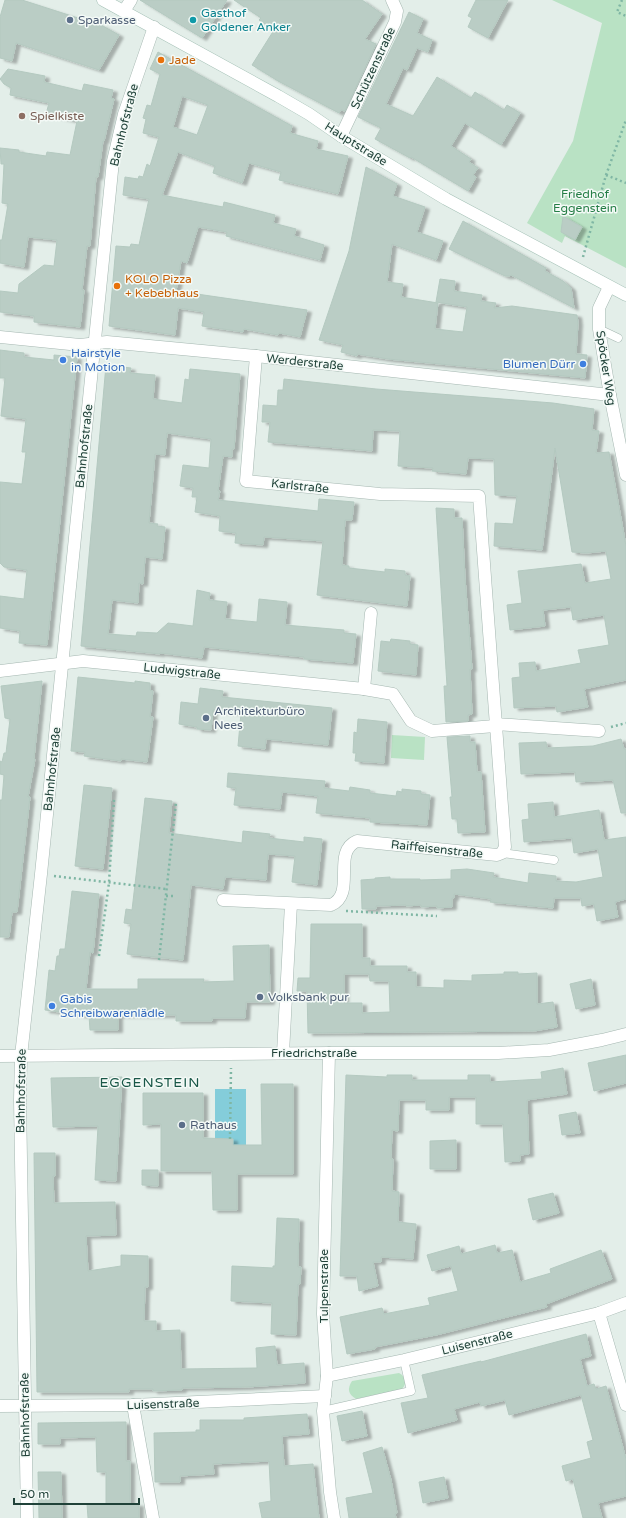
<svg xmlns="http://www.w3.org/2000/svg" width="626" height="1518" viewBox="0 0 626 1518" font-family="'Varela Round',sans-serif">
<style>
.green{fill:#b9e2c4}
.water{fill:#84cdda}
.building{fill:#bacdc5;stroke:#b4c9c0;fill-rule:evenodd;filter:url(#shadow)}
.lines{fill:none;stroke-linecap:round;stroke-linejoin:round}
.lane-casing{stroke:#a5b7b1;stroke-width:9}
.street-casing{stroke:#a5b7b1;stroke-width:13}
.secondary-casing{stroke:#a2bfb4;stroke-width:13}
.path{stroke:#7fb6a4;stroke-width:2.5;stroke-dasharray:2 3;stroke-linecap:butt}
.lane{stroke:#fff;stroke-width:8}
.street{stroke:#fff;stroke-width:12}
.secondary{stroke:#fff;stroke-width:12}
.service-dot{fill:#5c6f8a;stroke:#f4faf7;stroke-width:1.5}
.culture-dot{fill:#0f9aa8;stroke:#f4faf7;stroke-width:1.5}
.food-dot{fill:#e8710a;stroke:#f4faf7;stroke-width:1.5}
.education-dot{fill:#8d6e63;stroke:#f4faf7;stroke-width:1.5}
.shop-dot{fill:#3f7fe0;stroke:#f4faf7;stroke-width:1.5}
.labels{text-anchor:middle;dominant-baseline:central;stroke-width:3;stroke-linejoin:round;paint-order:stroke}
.culture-label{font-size:12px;fill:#0d838f;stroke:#f4faf7;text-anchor:start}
.service-label{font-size:12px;fill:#4e5e75;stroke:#f4faf7;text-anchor:start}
.food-label{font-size:12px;fill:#c56008;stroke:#f4faf7;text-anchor:start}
.street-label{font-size:12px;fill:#204239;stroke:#f4faf7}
.education-label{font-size:12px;fill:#785e54;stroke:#f4faf7;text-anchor:start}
.park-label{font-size:12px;fill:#257e46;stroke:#f4faf7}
.shop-label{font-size:12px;fill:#366cbe;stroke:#f4faf7;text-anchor:start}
.quarter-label{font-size:14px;letter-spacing:1px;fill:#195747;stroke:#f4faf7}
</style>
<defs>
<filter id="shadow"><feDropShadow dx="4.5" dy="2.5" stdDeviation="1" flood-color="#0004"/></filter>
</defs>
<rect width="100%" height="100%" fill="#e3eee9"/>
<!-- green -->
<g class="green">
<polygon points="552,0 626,0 626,268 565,236 562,243 527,223 573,141 602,23"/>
<polygon points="392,735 425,737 424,760 391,758"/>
<path d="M399,1373C406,1377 408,1382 402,1389L356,1399C348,1394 347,1389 352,1381Z"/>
</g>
<!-- water -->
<polygon class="water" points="215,1089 246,1089 246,1145 233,1145 233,1139 227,1139 227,1144 215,1144"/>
<!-- building -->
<g class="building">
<polygon points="5,0 22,0 103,26 119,35 99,70 16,43 12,61 0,58 0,17"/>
<polygon points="140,0 227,0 202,38"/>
<polygon points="234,0 362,0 382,14 365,39 376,44 345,111 341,110 339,113 278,81 252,65 274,30 259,20 261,18"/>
<polygon points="476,0 508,0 488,38 468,27 472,18 468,16"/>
<polygon points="409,12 423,19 417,33 432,40 428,52 417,48 407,70 403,68 386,104 413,116 437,77 471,98 475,92 504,110 507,105 520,113 501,145 465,123 451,146 471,159 469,162 478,168 473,175 476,177 468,191 411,157 410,158 375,139 381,128 358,117"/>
<path d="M158,52L292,126L290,133L318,141L316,149L348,156L338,194L279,180L281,172L249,163L242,183L213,173L215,166L178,152L162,195L223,207L224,202L275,215L273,223L296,229L294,236L324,245L320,260L226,236L227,232L198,227L187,263L181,261L176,291L307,310L300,337L279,333L278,335L244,329L243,332L202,326L204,312L178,308L175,335L109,326L116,246L130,247L131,244L139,245L149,199L123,195L125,177L138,179L139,176L143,177L147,164L150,166L159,137L143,133L146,119L143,118L147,105L151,106L160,74L150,69ZM182,96L208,105L197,135L173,127Z"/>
<polygon points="8,69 45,76 44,82 82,91 84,84 113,90 111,98 114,99 104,141 103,141 98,177 96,177 90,246 87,246 82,290 84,290 80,327 34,322 34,316 0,312 0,291 18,293 19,284 44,265 54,266 57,240 28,237 24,267 0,263 0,240 2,240 8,204 2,203 4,164 1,164 0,148 19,150 19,152 46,156 47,152 70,155 77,121 46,114 49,103 10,95 11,88 4,84 0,79"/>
<polygon points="366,167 397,184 393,196 425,207 417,232 443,241 436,260 392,244 387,282 403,284 401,297 438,303 435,329 463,332 467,307 436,302 440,279 455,281 454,291 482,295 481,301 496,303 494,308 512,306 577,315 578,323 576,354 587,355 585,378 388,359 357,354 357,356 341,352 343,345 319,340 349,251"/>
<polygon points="563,216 582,227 575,240 561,232"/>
<polygon points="463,221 546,268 545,271 563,281 571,288 574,308 511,275 510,276 505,276 449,249"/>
<polygon points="0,350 24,353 24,357 54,360 54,355 77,357 47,645 19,643 20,631 0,628 0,596 24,599 27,570 4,567 0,563 0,482 22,484 26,452 22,452 26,419 1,416 5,378 0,378"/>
<polygon points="106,365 131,368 130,373 155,375 153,399 182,403 185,379 189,380 190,369 240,374 234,449 232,449 232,457 223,456 218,491 220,491 218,500 318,511 319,499 354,502 352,520 345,520 342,565 349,566 349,568 385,572 385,569 405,571 405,575 410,576 407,606 317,595 323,541 264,537 263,545 235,543 236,533 219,531 220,516 195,512 197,497 192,497 193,488 180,486 183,465 209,468 211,439 167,433 165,455 155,454 149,523 158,524 157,526 165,527 162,559 145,557 143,584 139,583 138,603 112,600 108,634 136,636 137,632 157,633 168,623 193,626 197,590 210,593 209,600 227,602 225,619 257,622 259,599 287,602 285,625 344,630 344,633 356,634 353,663 304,659 304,657 204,647 202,658 160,653 160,654 81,646"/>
<polygon points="284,379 376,389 553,403 594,409 592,430 599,431 596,453 609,452 626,546 626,680 584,689 588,707 557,712 556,706 514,708 512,678 520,677 519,663 535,662 536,671 581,663 578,650 609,645 604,615 573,620 571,607 543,610 545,626 510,630 507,605 522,603 518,571 581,564 585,583 611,579 606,551 587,553 572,552 555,448 542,550 494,546 495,523 513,524 517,496 495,495 494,459 468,458 466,474 432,471 433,468 398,466 400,431 373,430 372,451 268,442 270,422 262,422 263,405 277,406 278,390 283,390"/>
<polygon points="436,508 454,509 454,518 462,518 465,578 472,669 470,669 472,714 468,715 468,721 446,722 444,686 447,686"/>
<polygon points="391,639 410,641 410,644 418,645 416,675 378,671 381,641 390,642"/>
<polygon points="78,677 135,683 135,681 150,683 150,690 153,691 150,717 153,717 147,762 121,759 121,761 84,756 85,752 71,751"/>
<polygon points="42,681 34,758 35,759 28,797 30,797 17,912 12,912 9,937 0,937 0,800 2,800 4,775 0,774 0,761 2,762 4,753 6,753 10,719 5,718 1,686"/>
<polygon points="200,688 223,691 222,697 332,708 328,745 266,739 265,749 238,746 241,713 213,710 211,730 197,729 197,727 179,724 181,702 198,704"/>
<polygon points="358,719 387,722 384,763 355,761 356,753 353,753 354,732 357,733"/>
<polygon points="470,736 470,742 475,742 477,772 481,772 485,832 458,833 457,819 452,819 450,797 452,797 447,737"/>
<polygon points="621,739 624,749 626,749 626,813 621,813 613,780 576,782 575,772 521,774 519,743 546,742 547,748 593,746"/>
<polygon points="228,773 325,781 324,788 349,791 350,787 370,790 370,793 396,796 397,791 402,792 402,789 421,791 421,794 430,795 427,825 370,822 370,818 316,813 318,796 282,792 280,809 234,805 236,788 227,787"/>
<polygon points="84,785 112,788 103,869 75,866"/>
<polygon points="145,798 172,801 169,833 242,843 243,831 270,834 269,838 304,842 304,837 322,839 317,885 292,882 295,856 268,854 266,880 225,877 223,889 191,885 183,960 127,954 131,924 124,923 126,909 132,910"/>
<polygon points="553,802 554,817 599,810 604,840 626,837 626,899 615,902 618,917 597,921 594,904 582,906 581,898 554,898 553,908 490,902 491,899 454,894 454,898 452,898 452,907 437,908 437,906 421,907 421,905 406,906 406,905 376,906 376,909 362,909 361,880 375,879 375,878 390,877 390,879 420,879 420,880 451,879 451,870 467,869 494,873 493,877 528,883 529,873 556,876 556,881 576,882 603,877 598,849 574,853 572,838 524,842 522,820 529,819 528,804"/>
<polygon points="72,891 99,894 93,953 90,952 86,989 138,989 138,979 204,979 203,982 234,981 233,946 269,945 270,1002 246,1002 245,1018 212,1018 212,1021 176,1021 176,1015 118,1015 118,1030 90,1030 89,1016 45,1010 49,970 55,971 57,956 59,956 60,949 65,949"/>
<path d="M311,924H362V958H370V966H407V972H416V987L444,988V980L472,981V975L504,974V972H518V974L537,973V1004L553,1002L557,1027L534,1031L308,1033L307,991H297L298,978H310ZM344,974H369L370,981H389L390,1012L362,1013V1003H344Z"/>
<polygon points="591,979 595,1005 576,1009 570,984"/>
<polygon points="626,1055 626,1083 594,1091 588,1063"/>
<polygon points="563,1068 567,1094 527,1100 529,1154 520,1155 520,1161 505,1162 503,1124 476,1124 476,1097 449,1097 449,1110 426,1110 426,1100 399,1100 398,1131 392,1130 391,1159 393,1159 392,1191 399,1192 398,1222 416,1224 413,1259 381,1257 381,1262 373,1262 378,1286 359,1291 357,1276 340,1276 346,1075 387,1077 387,1075 412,1075 412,1080 468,1080 468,1075 490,1075 490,1082 542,1079 541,1072"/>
<polygon points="122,1077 116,1181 95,1180 98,1126 53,1127 51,1078"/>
<polygon points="261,1084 293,1084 293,1174 237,1174 237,1210 213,1210 212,1171 161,1171 161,1124 143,1125 143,1093 203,1093 203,1138 233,1139 233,1145 262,1145"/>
<polygon points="576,1112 580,1133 562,1135 559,1115"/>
<polygon points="456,1140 456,1169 430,1169 430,1141"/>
<polygon points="34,1153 55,1153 55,1176 53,1176 54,1203 115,1202 116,1235 86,1236 88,1271 121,1266 121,1255 148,1256 148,1287 145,1287 144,1321 156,1321 156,1331 180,1330 181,1369 257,1368 256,1348 275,1346 277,1365 304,1363 305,1383 247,1387 182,1388 182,1390 153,1391 153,1389 129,1389 129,1392 37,1392"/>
<polygon points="142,1170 158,1170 158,1186 142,1185"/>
<polygon points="553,1193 559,1213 533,1220 528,1199"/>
<polygon points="277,1218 299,1219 298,1267 301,1267 300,1284 298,1284 296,1335 271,1334 272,1303 231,1301 232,1266 273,1268 273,1266 275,1266"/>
<polygon points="495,1245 497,1253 512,1250 520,1282 551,1273 550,1269 601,1250 612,1279 546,1304 547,1307 436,1335 375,1347 375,1349 347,1354 340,1317 382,1308 384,1314 430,1305 428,1298 458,1291 451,1266 432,1271 427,1255 459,1246 461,1254"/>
<polygon points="586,1334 591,1356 580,1359 587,1386 594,1384 596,1389 606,1386 626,1459 626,1496 598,1503 602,1518 583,1518 573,1479 566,1481 562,1466 591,1458 587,1442 593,1440 581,1395 509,1415 505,1400 481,1406 480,1402 454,1409 457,1420 408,1433 401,1403 428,1398 422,1375 481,1361 481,1362"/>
<polygon points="362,1411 367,1436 342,1441 337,1416"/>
<polygon points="307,1414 309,1434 282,1436 284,1466 313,1464 319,1518 262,1518 259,1503 271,1501 269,1461 213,1464 214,1474 180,1476 180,1482 155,1482 154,1433 196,1432 196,1430 200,1430 200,1420 244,1420 244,1418"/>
<polygon points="126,1422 126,1461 130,1461 130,1504 139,1504 139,1518 88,1518 87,1504 106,1504 106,1472 97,1472 96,1437 60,1438 60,1444 38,1444 38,1423"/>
<polygon points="382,1447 391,1480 397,1513 395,1514 396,1518 349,1518 346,1498 373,1493 363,1453"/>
<polygon points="38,1472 61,1472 62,1518 39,1518"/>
<polygon points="444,1477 448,1498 423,1503 419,1482"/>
</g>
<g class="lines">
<defs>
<g id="lane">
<polyline points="599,329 618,338"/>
<polyline points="502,853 554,860"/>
<polyline points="323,1411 411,1391 404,1360"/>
</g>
<g id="street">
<polyline points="124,11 131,0"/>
<polyline points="341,136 395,22 397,11 392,0"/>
<polyline points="609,287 599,308 599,329 610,395 626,475"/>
<polyline points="0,337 80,345 107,342 256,356 610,395"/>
<polyline points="0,671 83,661 364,689 393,694 411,721 432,731 495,726"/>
<polyline points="364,689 371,613"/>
<polyline points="495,724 599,731"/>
<path d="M223,900L331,905C357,894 331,852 357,841L497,855L502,853L505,847L479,496L380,494L246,481L256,356"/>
<polyline points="283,1053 291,904"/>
<polyline points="329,1053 323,1314 327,1376 323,1411 330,1492 334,1518"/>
<polyline points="0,1056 329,1053 498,1053 549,1050 602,1040 626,1034"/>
<polyline points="599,1313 626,1405"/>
<polyline points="327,1376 404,1360 599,1313 626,1303"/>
<polyline points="133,1405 153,1518"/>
<polyline points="0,1406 133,1405 325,1396"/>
<polyline points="27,1518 20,1100 21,1056 41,874 113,161 124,114 154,27"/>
</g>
<polyline id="secondary" points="103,0 278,96 309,114 341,136 446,199 626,295"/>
</defs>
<!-- lane casing -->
<use href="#lane" class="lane-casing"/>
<!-- street casing -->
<use href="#street" class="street-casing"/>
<!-- secondary casing -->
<use href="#secondary" class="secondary-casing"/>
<!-- path -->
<g class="path">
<polyline points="622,0 617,12 626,16"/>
<polyline points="606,175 626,183"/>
<polyline points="583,257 606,175 626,120"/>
<polyline points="611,727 626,723"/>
<polyline points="54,876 166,889"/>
<polyline points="166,896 173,896"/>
<polyline points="346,911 437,916"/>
<polyline points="99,956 109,883 114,799"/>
<polyline points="159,960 176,802"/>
<polyline points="230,1139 231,1068"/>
</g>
<!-- lane -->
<use href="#lane" class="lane"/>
<!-- street -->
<use href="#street" class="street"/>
<!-- secondary -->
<use href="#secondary" class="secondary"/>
</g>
<!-- markers -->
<g class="service-dot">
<circle cx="70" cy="20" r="4"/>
<circle cx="206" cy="718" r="4"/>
<circle cx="260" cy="997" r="4"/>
<circle cx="182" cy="1125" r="4"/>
</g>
<circle class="culture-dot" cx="193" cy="20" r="4"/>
<g class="food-dot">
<circle cx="161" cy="60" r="4"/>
<circle cx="117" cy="286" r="4"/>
</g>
<circle class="education-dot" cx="22" cy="116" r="4"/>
<g class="shop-dot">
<circle cx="63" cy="360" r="4"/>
<circle cx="583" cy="364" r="4"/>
<circle cx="52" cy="1006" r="4"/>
</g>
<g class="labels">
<!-- culture labels -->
<g class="culture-label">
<text x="201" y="13">Gasthof<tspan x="201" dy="14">Goldener Anker</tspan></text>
</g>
<!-- service labels -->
<g class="service-label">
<text x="78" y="20">Sparkasse</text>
<text x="214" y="711">Architekturbüro<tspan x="214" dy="14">Nees</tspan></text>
<text x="268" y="997">Volksbank pur</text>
<text x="190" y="1125">Rathaus</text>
</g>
<!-- food labels -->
<g class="food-label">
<text x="169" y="60">Jade</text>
<text x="125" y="279">KOLO Pizza<tspan x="125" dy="14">+ Kebebhaus</tspan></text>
</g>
<!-- street labels -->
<g class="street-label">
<text transform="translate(373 68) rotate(-65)">Schützenstraße</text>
<text transform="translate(124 125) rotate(-76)">Bahnhofstraße</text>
<text transform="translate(356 144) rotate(32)">Hauptstraße</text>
<text transform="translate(305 362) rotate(6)">Werderstraße</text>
<text transform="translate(606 368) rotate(81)">Spöcker Weg</text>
<text transform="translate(84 446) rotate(-84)">Bahnhofstraße</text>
<text transform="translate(300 486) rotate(6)">Karlstraße</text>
<text transform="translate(182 671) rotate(6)">Ludwigstraße</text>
<text transform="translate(52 769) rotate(-84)">Bahnhofstraße</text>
<text transform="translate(437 849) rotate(6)">Raiffeisenstraße</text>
<text x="314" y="1053">Friedrichstraße</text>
<text transform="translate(21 1091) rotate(-89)">Bahnhofstraße</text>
<text transform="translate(324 1286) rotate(-90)">Tulpenstraße</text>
<text transform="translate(477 1342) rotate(-14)">Luisenstraße</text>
<text transform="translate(163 1404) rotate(-2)">Luisenstraße</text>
<text transform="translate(25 1415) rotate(-91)">Bahnhofstraße</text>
</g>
<!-- education labels -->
<g class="education-label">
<text x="30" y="116">Spielkiste</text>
</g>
<!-- park labels -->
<g class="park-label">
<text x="585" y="194">Friedhof<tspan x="585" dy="14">Eggenstein</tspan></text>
</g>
<!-- shop labels -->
<g class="shop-label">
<text x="71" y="353">Hairstyle<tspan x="71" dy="14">in Motion</tspan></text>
<text x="575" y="364" text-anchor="end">Blumen Dürr</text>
<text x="60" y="999">Gabis<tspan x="60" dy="14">Schreibwarenlädle</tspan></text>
</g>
<!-- quarter labels -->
<g class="quarter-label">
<text x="150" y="1082">EGGENSTEIN</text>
</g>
</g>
<!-- scale -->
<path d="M14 1498v6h125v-6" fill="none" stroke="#204239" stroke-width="2"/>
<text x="20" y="1498" font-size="12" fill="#204239" stroke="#f4faf7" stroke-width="3" paint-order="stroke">50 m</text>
</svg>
